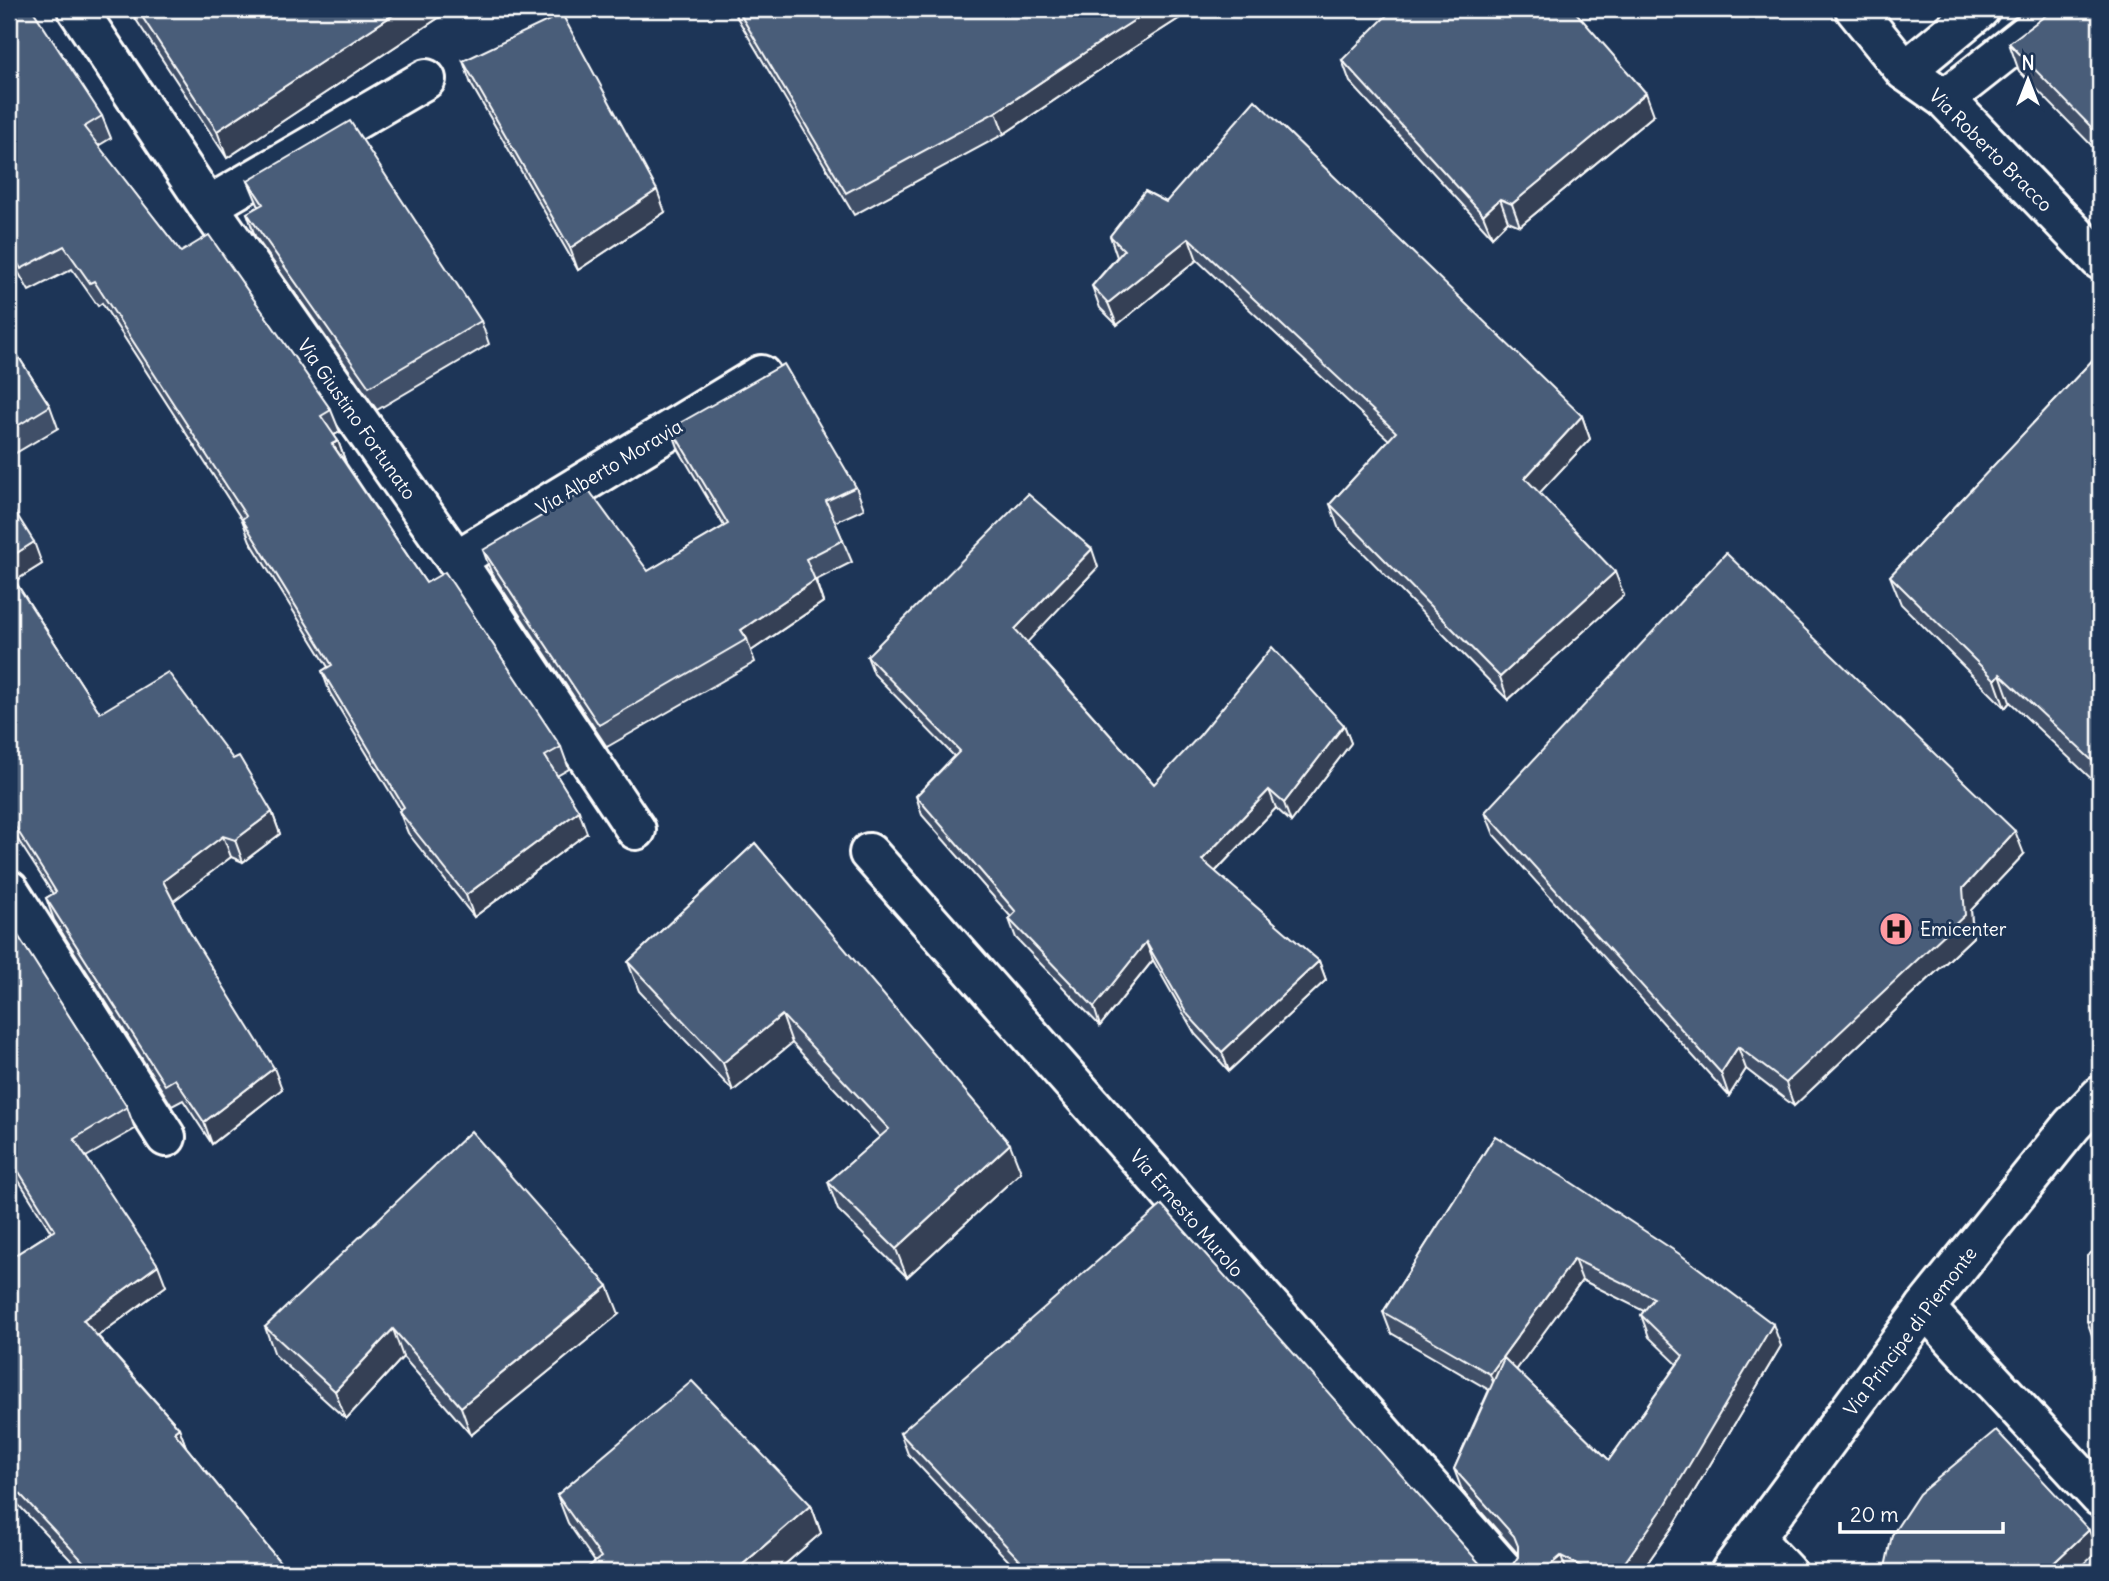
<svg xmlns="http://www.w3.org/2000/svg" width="2109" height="1581" viewBox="0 0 2109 1581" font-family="Delius,sans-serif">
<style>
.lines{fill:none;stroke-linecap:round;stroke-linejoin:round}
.minor-casing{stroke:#fff;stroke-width:44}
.major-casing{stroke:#fff;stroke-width:44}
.minor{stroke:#1d3557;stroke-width:38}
.major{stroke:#1d3557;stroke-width:38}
.wall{fill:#405068;stroke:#fff;stroke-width:2;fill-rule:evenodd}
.shaded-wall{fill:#344155;stroke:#fff;stroke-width:2}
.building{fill:#4a5d79;stroke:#fff;stroke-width:2}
.labels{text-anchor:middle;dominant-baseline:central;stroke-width:6;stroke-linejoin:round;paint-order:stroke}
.street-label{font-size:19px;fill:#fff;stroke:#1d3557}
.poi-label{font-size:19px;fill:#fff;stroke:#1d3557;text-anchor:start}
</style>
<rect width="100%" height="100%" fill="#1d3557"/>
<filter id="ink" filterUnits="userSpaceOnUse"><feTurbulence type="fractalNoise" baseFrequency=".0143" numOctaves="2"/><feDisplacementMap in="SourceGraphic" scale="14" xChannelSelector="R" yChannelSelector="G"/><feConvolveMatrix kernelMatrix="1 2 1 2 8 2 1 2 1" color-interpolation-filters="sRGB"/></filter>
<g filter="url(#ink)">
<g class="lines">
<defs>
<g id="minor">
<polyline points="77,9 208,206 456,560 636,830"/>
<polyline points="1855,9 1905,71 1945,99 2100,260"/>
<polyline points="1905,71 1980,9"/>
<polyline points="1945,99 2059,9"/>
<polyline points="208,206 426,79"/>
<polyline points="456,560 761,375"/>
<polyline points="869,853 1505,1572"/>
<polyline points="9,890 166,1137"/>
<polyline points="1925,1308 2100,1497"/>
<polyline points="1755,1539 1786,1572"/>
</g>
<polyline id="major" points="1730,1572 1925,1308 2072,1125 2100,1096"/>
</defs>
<!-- minor casing -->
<use href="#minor" class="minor-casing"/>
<!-- major casing -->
<use href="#major" class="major-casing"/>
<!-- minor -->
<use href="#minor" class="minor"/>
<!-- major -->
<use href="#major" class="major"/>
</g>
<!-- wall -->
<g class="wall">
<polygon points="9,9 102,116 111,138 98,146 181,252 331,410 340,432 334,435 338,441 346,463 426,583 561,747 569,769 557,776 587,833 474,917 408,833 399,811 401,810 330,693 322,671 328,667 250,541 242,520 102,303 98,306 72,269 29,291 9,256"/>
<polygon points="129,9 452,9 227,158"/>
<polygon points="732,9 1194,9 1113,61 1004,134 854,215"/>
<polygon points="2100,9 2100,154 2019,71 2009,43"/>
<polygon points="1342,60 1654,115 1520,226 1508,221 1492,237 1350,82"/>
<polygon points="463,61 665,212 578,270 471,84"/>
<polygon points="248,181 481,321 489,344 377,410 255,236 247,213 259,207"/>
<polygon points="1145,191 1582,416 1590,439 1539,493 1624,595 1508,700 1338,527 1330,504 1389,440 1197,260 1117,325 1100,308 1092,286 1117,257 1110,236"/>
<polygon points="9,342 50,406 58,428 9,457"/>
<polygon points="2100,352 2100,787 2010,702 2005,708 1901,604 1890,576"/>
<polygon points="671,428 856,487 864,509 835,522 852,562 816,580 823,602 751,651 755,662 607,747 491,572 483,550 648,571 724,526 679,450"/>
<polygon points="9,502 42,564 15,581 100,713 272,812 280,834 243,862 231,857 173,901 189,931 282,1089 212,1144 183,1100 172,1106 54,920 46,898 53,894 9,826"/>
<polygon points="1098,567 1027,642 1154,784 1344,725 1351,743 1291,822 1276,808 1215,872 1319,961 1326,980 1229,1071 1195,1034 1153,960 1100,1026 1016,938 1009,919 1011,917 922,815 916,796 954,756 874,674 867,656"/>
<polygon points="1485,812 2024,854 1971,910 1973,937 1794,1106 1746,1069 1729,1096 1494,835"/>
<polygon points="755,843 1021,1172 907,1277 838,1210 828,1182 880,1137 792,1043 733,1091 639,991 628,962"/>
<polygon points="9,923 127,1107 135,1129 86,1157 166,1286 98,1336 179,1428 186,1447 288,1572 292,1572 82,1572 9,1495 9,1259 51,1232 9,1165"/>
<path d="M1495,1136L1781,1346L1674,1525L1641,1572H1019L908,1454L900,1433L1481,1565L1490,1571L1501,1572L1511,1567L1518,1557V1554L1462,1490L1454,1469L1489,1390L1391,1333L1383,1312ZM1582,1280L1644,1311L1641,1315L1649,1337L1677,1364L1609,1460L1516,1370Z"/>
<polygon points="2100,1246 2100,1346 2096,1346 2087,1321"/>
<polygon points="619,1314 471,1435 403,1357 346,1419 275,1355 265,1327"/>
<polygon points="557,1495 811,1505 821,1533 776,1572 582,1572 595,1562 568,1523"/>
</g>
<!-- shaded-wall -->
<g class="shaded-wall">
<polygon points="402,9 452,9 227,158 217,131"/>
<polygon points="1152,9 1194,9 1113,61 1004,134 996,112 1105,39"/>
<polygon points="1646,93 1654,115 1520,226 1512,204"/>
<polygon points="657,190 665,212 578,270 570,248"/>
<polygon points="1500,199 1508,221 1492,237 1483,215"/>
<polygon points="1189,238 1197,260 1117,325 1108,303"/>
<polygon points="1582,416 1590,439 1533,500 1525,478"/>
<polygon points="338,441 346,463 332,444"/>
<polygon points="34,542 42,564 10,584 9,579 9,558"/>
<polygon points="1092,549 1098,567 1022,648 1015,629"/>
<polygon points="1615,572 1624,595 1508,700 1500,677"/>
<polygon points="815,580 823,602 751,651 747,639 741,630"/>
<polygon points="2000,674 2010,702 2005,708 1995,680"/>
<polygon points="1344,725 1351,743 1291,822 1284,803"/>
<polygon points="1269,790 1276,808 1208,879 1202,860"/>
<polygon points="579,811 587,833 474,917 466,895"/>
<polygon points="272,812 280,834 243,862 235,840"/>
<polygon points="2015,831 2024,854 1971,910 1973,937 1794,1106 1786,1083"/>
<polygon points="223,836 231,857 171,903 163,881"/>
<polygon points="1146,942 1153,960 1100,1026 1094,1007"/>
<polygon points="1319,961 1326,980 1229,1071 1222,1052"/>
<polygon points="782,1015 792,1043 733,1091 723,1063"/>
<polygon points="1738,1047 1746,1069 1729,1096 1721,1073"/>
<polygon points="274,1068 282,1089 212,1144 204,1122"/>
<polygon points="1010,1144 1021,1172 907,1277 896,1249"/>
<polygon points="1574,1259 1582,1280 1498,1395 1490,1374"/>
<polygon points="158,1265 166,1286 91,1341 83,1320"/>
<polygon points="608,1286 619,1314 471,1435 461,1407"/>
<polygon points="1773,1324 1781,1346 1674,1525 1641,1572 1618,1572"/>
<polygon points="393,1329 403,1357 346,1419 335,1391"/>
<polygon points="179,1428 187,1449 174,1432"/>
<polygon points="811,1505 821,1533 776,1572 734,1572"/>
<polygon points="2089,1530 2097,1552 2076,1572 2044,1572"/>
<polygon points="1561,1556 1567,1572 1542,1572"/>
</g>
<!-- building -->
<g class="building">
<polygon points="9,9 32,9 102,116 84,127 181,252 209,235 331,410 321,416 338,441 332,444 426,583 445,572 561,747 545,756 579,811 466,895 399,811 404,807 322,671 332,665 242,519 246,516 94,281 90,283 64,246 21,269 9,248"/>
<polygon points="137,9 402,9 217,131"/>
<polygon points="737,9 1152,9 1105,39 996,112 846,193"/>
<polygon points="1393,9 1573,9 1646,93 1512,204 1500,199 1483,215 1342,60"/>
<polygon points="2054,9 2100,9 2100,136 2009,43"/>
<polygon points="562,14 657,190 570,248 463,61"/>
<polygon points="1255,100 1582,416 1525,478 1615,572 1500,677 1330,504 1396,432 1189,238 1108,303 1092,286 1124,250 1110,236 1145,191 1166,202"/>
<polygon points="350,121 481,321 369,387 247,213 263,204 248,181"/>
<polygon points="9,342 50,406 9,431"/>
<polygon points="2100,352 2100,768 2000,674 1995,680 1890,576"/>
<polygon points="784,364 856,487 826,501 843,540 806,559 815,580 741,630 747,639 599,725 483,550 588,489 648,571 728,524 671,428"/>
<polygon points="1028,494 1092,549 1015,629 1154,784 1200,735 1272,647 1344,725 1284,803 1269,790 1202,860 1319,961 1222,1052 1188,1015 1146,942 1094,1007 1009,919 1016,912 916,796 960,751 867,656"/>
<polygon points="9,502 34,542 9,558"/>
<polygon points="1726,553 2015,831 1963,888 1965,915 1786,1083 1738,1047 1721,1073 1485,812"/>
<polygon points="9,572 100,713 168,672 233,759 239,756 272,812 235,840 223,836 163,881 189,931 274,1068 204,1122 175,1079 165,1085 46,898 56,892 47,877 9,817"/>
<polygon points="755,843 1010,1144 896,1249 828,1182 889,1129 782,1015 723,1063 628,962"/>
<polygon points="9,923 10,923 127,1107 74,1139 158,1265 83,1320 179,1428 174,1432 288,1572 290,1570 292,1572 93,1572 9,1482 9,1259 55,1230 9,1156"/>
<polygon points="471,1131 608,1286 461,1407 393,1329 335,1391 265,1327"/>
<polygon points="1495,1136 1563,1177 1681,1255 1773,1324 1666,1504 1618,1572 1592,1572 1561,1556 1542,1572 1031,1572 900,1433 1162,1205 1481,1565 1490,1571 1501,1572 1511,1567 1518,1557 1518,1546 1514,1536 1454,1469 1504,1358 1609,1460 1683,1356 1641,1315 1654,1298 1574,1259 1490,1374 1383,1312"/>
<polygon points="2100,1246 2100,1322 2087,1321 2087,1256"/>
<polygon points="692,1381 811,1505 734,1572 582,1572 601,1557 557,1495"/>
<polygon points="1996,1430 2089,1530 2044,1572 1884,1572 1892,1535 1919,1494"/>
</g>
</g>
<!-- icons -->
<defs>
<symbol id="hospital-disc" viewBox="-11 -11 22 22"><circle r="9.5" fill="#ff9aa2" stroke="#1d3557"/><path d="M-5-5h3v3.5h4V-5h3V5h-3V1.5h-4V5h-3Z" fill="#111"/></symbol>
</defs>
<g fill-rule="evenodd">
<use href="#hospital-disc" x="1877" y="910" width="38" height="38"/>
</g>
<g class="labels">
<!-- street labels -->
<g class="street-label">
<text transform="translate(1991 150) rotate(45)">Via Roberto Bracco</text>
<text transform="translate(357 419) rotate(55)">Via Giustino Fortunato</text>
<text transform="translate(609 467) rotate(-31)">Via Alberto Moravia</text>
<text transform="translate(1187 1213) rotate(49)">Via Ernesto Murolo</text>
<text transform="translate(1910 1331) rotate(-53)">Via Principe di Piemonte</text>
</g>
<!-- poi labels -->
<g class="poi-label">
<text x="1920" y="929">Emicenter</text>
</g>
</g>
<!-- margin -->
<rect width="2109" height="1581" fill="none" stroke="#1d3557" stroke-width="35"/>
<rect x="18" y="18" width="2074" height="1546" fill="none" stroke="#fff" stroke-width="2.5" filter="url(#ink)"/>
<!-- north arrow -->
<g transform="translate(2028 80)" stroke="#1d3557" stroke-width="5" paint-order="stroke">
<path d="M0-5L12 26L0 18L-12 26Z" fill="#ffffff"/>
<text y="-10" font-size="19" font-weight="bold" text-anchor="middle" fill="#ffffff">N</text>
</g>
<!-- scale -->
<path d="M1840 1522v10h163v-10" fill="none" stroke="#ffffff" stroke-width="3.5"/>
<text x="1850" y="1522" font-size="21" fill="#ffffff" stroke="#1d3557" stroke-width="5" paint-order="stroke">20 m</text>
</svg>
